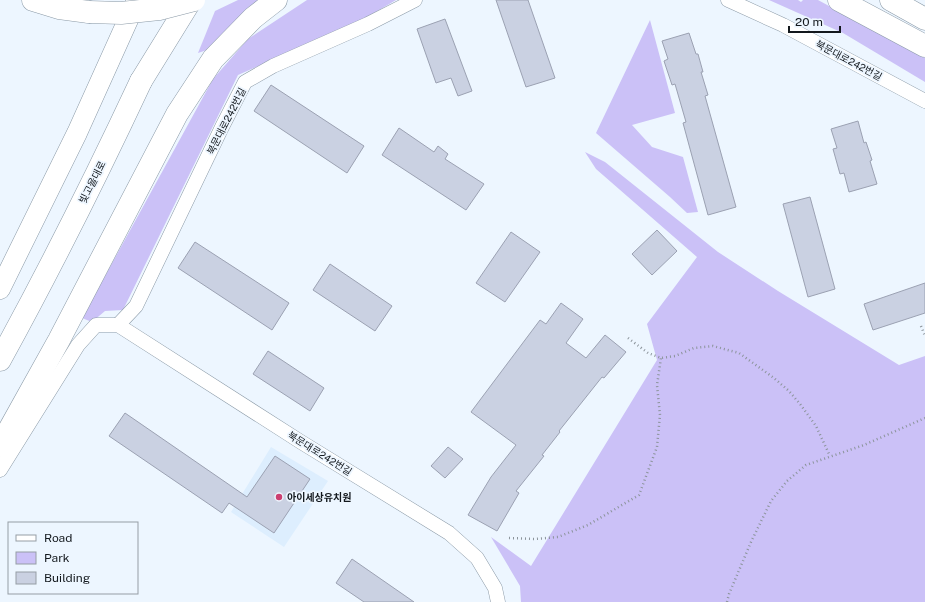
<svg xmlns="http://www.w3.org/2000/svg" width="925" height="602" viewBox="0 0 925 602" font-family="'Public Sans','Noto Sans KR',sans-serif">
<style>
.built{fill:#ddeefe}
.green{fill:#cbc1f7}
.building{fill:#cad1e2;stroke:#9ba1b2}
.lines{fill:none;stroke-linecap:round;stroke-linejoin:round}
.minor-casing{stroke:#8b9aa7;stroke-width:15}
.secondary-casing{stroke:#8b9aa7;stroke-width:21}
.trunk-casing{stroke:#8b9aa7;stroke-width:23}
.motorway-casing{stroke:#8b9aa7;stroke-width:23}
.path{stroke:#8c949b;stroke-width:2.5;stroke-dasharray:1 3;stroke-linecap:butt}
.minor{stroke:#fff;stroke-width:14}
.secondary{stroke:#fff;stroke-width:20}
.trunk{stroke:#fff;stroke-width:22}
.motorway{stroke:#fff;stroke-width:22}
.motorway-bridge-casing{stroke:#8b9aa7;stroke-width:23;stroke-linecap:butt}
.motorway-bridge{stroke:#fff;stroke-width:22}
.poi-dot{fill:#cc3f71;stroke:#edf6ff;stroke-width:1.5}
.labels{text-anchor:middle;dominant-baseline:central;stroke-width:3.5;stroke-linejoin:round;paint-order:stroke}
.street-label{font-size:10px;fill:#13181d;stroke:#edf6ff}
.poi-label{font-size:10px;font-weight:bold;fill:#13181d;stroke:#edf6ff;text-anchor:start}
</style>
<rect width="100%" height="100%" fill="#edf6ff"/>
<!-- built -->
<polygon class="built" points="271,447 328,481 284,547 231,512"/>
<!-- green -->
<g class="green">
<polygon points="238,0 258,0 213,48 198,53 215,11"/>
<polygon points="307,0 396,0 364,19 238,75 123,310 105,311 92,322 82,318 213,79 248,39"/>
<polygon points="769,0 798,0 801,2 803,0 818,0 925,58 925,82 843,33"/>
<polygon points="650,20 675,113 632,125 652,147 683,157 698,212 687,213 670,197 596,133"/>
<polygon points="585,152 605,162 718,252 778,291 899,365 925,356 925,602 521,602 520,586 491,537 531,566 657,360 647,324 697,257 596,169"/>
</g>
<!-- building -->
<g class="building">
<polygon points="496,0 528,0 555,78 526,87"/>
<polygon points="445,19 472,91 458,96 451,78 436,83 417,29"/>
<polygon points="689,33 696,54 698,54 703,72 701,72 708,95 705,96 736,207 708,215 683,123 686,122 675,84 672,85 664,61 668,59 662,41"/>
<polygon points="271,85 364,146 347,173 254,111"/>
<polygon points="858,121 864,143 866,142 872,160 870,161 877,184 849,192 844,173 840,174 833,149 837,148 831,129"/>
<polygon points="399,128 434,152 438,146 448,154 445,159 484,184 466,210 382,155"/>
<polygon points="810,197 835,289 808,297 783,204"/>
<polygon points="657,230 677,251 652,275 632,254"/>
<polygon points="511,232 540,252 505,302 476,283"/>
<polygon points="195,242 289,303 272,330 178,268"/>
<polygon points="330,264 392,306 375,331 313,290"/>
<polygon points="925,283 925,313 873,330 864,304"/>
<polygon points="561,303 583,319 566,343 586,358 605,335 626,352 604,378 602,377 559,431 560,432 542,455 544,456 516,491 519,493 497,531 468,515 491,477 516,445 471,412 540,320 546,324"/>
<polygon points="268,351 324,388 310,411 253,374"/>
<polygon points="125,413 247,497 275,456 310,479 274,533 229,503 222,513 109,436"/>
<polygon points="448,447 463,459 445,478 431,466"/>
<polygon points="352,559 414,602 364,602 336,583"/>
</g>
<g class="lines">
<defs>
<g id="minor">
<polyline points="728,0 783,25 925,101"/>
<polyline points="118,325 136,306 222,127 245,82 273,66 368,24 415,0"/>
<polyline points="0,470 78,345 96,325 118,325 301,442 449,533 477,558 495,588 498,602"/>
</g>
<polyline id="secondary" points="0,289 77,133 137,0"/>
<path id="trunk" d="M0,360C50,269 97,175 141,81"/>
<g id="motorway">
<polyline points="33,0 59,8 89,12"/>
<polyline points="839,0 925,46"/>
<polyline points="891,0 925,19"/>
<polyline points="141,81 191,0"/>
<polyline points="0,446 59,340 177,114 213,59 253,18 276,0"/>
</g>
</defs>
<!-- minor casing -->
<use href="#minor" class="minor-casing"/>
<!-- secondary casing -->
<use href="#secondary" class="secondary-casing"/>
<!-- trunk casing -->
<use href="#trunk" class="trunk-casing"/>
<!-- motorway casing -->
<use href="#motorway" class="motorway-casing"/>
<!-- path -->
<g class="path">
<polyline points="921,326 925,336"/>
<polyline points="628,338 648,353 661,358 675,356 694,348 713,346 739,353 774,378 789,391 800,404 816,426 830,456"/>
<polyline points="509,538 535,539 558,537 588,525 639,495 657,447 660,415 657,385 661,358"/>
<polyline points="727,602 729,594 751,542 771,501 787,481 806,465 864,445 925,418"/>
</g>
<!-- minor -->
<use href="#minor" class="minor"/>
<!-- secondary -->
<use href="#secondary" class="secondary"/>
<!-- trunk -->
<use href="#trunk" class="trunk"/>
<!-- motorway -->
<use href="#motorway" class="motorway"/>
<defs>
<polyline id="motorway-bridge" points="89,12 121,13 159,9 194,0"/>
</defs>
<!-- motorway-bridge casing -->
<use href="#motorway-bridge" class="motorway-bridge-casing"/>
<!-- motorway-bridge -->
<use href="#motorway-bridge" class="motorway-bridge"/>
</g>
<!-- markers -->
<circle class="poi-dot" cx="279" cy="497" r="4"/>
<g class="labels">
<!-- street labels -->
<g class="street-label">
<text transform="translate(849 60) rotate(28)">북문대로242번길</text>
<text transform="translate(226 121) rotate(-63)">북문대로242번길</text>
<text transform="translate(92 182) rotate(-63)">빛고을대로</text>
<text transform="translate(320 453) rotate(32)">북문대로242번길</text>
</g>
<!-- poi labels -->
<g class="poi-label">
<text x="287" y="497">아이세상유치원</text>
</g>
</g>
<!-- legend -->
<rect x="8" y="522" width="130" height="72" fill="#edf6ff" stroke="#969da5"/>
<rect x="16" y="535" width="20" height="6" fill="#ffffff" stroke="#969da5"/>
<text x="44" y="542" font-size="12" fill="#13181d">Road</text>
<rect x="16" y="552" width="20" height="12" fill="#cbc1f7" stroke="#969da5"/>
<text x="44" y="562" font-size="12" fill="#13181d">Park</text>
<rect x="16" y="572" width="20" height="12" fill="#cad1e2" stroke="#969da5"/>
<text x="44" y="582" font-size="12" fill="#13181d">Building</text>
<!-- scale -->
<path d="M789 26v6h51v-6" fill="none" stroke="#13181d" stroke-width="2"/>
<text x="795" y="26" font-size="12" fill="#13181d" stroke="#edf6ff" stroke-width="3" paint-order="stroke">20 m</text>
</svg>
